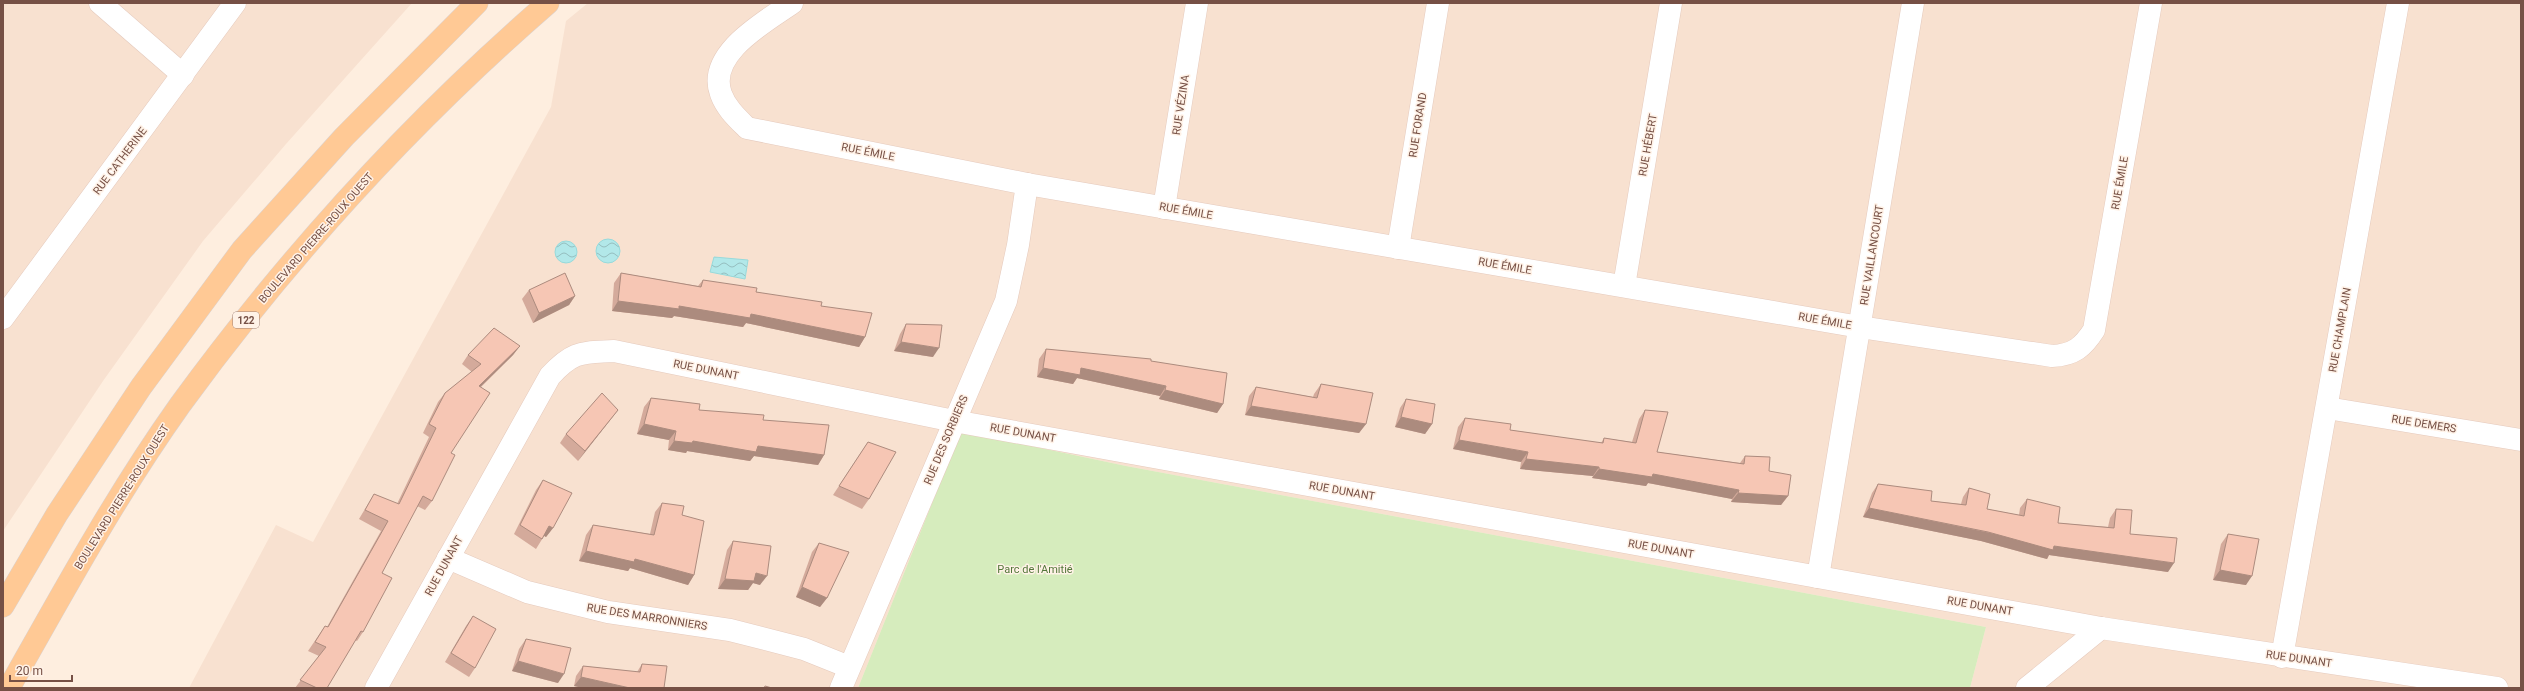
<svg xmlns="http://www.w3.org/2000/svg" width="2524" height="691" viewBox="0 0 2524 691" font-family="Roboto,sans-serif">
<style>
.residential{fill:#f8e1d0}
.park{fill:#d6ecbd}
.water{fill:url(#water-waves);stroke:#98dadb}
.lines{fill:none;stroke-linecap:round;stroke-linejoin:round}
.minor-casing{stroke:#e5cabd;stroke-width:23}
.primary-casing{stroke:#dbd2cf;stroke-width:23}
.minor{stroke:#fff;stroke-width:22}
.primary{stroke:#ffc995;stroke-width:22}
.wall{fill:#d4aa9b}
.shaded-wall{fill:#ac8b7e}
.building{fill:#f6c6b4;stroke:#ac8b7e}
.labels{text-anchor:middle;dominant-baseline:central;stroke-width:3;stroke-linejoin:round;paint-order:stroke}
.shield{fill:#fff2e7;stroke:#9f8176;stroke-width:1}
.shield-label{font-size:10px;font-weight:bold;fill:#765045}
.street-label{font-size:11px;fill:#765045;stroke:#fff2e7}
.park-label{font-size:11px;fill:#54773a;stroke:#fff2e7}
</style>
<defs>
<pattern id="water-waves" width="16" height="10" patternUnits="userSpaceOnUse"><rect width="16" height="10" fill="#b2e8e9"/><path d="M0 5q4-4 8 0t8 0" fill="none" stroke="#95bebf"/></pattern>
</defs>
<rect width="100%" height="100%" fill="#feeedf"/>
<!-- residential -->
<g class="residential">
<polygon points="3,3 412,3 286,144 203,241 103,381 3,531"/>
<polygon points="588,3 2521,3 2521,688 1970,688 1986,627 1126,466 961,431 858,688 189,688 276,525 313,542 551,107 566,21"/>
</g>
<!-- park -->
<polygon class="park" points="961,431 1126,466 1986,627 1970,688 858,688"/>
<!-- water -->
<g class="water">
<circle cx="608" cy="251" r="12"/>
<circle cx="566" cy="252" r="11"/>
<polygon points="714,257 748,260 745,279 710,272"/>
</g>
<g class="lines">
<defs>
<g id="minor">
<polyline points="100,3 183,75"/>
<path d="M792,3C765,22 706,54 721,94C726,108 737,118 747,128L1027,184L1860,327L2052,356C2074,355 2083,347 2094,330L2151,3"/>
<polyline points="1164,208 1197,3"/>
<polyline points="1398,248 1438,3"/>
<polyline points="1624,286 1671,3"/>
<polyline points="3,318 235,3"/>
<polyline points="2327,408 2521,440"/>
<polyline points="448,558 527,592 608,612 730,630 804,649 849,667"/>
<polyline points="1818,577 1913,3"/>
<polyline points="2282,657 2398,3"/>
<path d="M376,688L550,376C574,350 582,353 614,351L954,421L2101,628L2497,688"/>
<polyline points="841,688 1006,301 1018,245 1027,184"/>
<polyline points="2027,688 2101,628"/>
</g>
<g id="primary">
<polyline points="3,606 57,514 141,387 242,250 344,137 477,3"/>
<path d="M9,688C63,592 116,495 180,405C287,258 411,122 548,3"/>
</g>
</defs>
<!-- minor casing -->
<use href="#minor" class="minor-casing"/>
<!-- primary casing -->
<use href="#primary" class="primary-casing"/>
<!-- minor -->
<use href="#minor" class="minor"/>
<!-- primary -->
<use href="#primary" class="primary"/>
</g>
<!-- wall -->
<g class="wall">
<polygon points="621,273 698,286 703,280 821,306 865,337 859,347 746,323 743,327 674,316 672,318 612,311 614,283"/>
<polygon points="529,290 575,296 569,305 533,323 522,299"/>
<polygon points="906,324 933,357 894,351 900,334"/>
<polygon points="520,346 513,355 481,387 451,453 432,501 425,510 417,506 382,573 363,632 357,641 355,640 327,688 295,688 319,656 308,651 325,626 327,627 381,531 359,519 374,494 397,504 429,437 423,433 438,402 445,393 472,372 462,364 468,355"/>
<polygon points="1046,349 1151,361 1223,404 1217,413 1159,399 1160,396 1077,378 1073,384 1037,377 1039,359"/>
<polygon points="1321,384 1366,424 1359,433 1245,415 1249,396 1256,387 1313,397 1314,394"/>
<polygon points="651,398 699,410 763,420 824,455 818,465 754,456 750,461 687,451 686,453 668,450 669,440 637,434 644,407"/>
<polygon points="1406,399 1432,424 1425,434 1395,427 1400,408"/>
<polygon points="618,410 611,419 578,461 560,443 566,434"/>
<polygon points="1645,410 1657,452 1740,463 1745,456 1769,471 1788,496 1781,505 1731,502 1732,499 1648,483 1646,486 1592,478 1593,476 1520,469 1521,462 1453,449 1458,427 1465,418 1510,430 1601,443 1604,438 1632,442 1639,419"/>
<polygon points="868,442 869,499 862,509 833,495"/>
<polygon points="543,480 553,528 546,537 544,536 536,549 514,534 536,490"/>
<polygon points="1878,484 1931,501 1961,504 1963,497 1969,488 1987,509 2019,515 2020,508 2027,499 2058,523 2108,527 2110,518 2116,509 2130,534 2168,572 2049,555 2047,559 1981,541 1863,517 1872,493"/>
<polygon points="662,503 682,515 694,575 688,585 630,568 628,571 579,561 586,535 593,525 650,534 655,512"/>
<polygon points="2228,534 2246,585 2213,580 2221,544"/>
<polygon points="733,541 760,585 753,583 748,590 718,589 727,550"/>
<polygon points="819,543 827,598 820,607 796,597 812,552"/>
<polygon points="473,616 475,668 469,677 445,662 466,626"/>
<polygon points="526,639 558,683 512,671 519,649"/>
<polygon points="642,664 664,688 583,688 574,686 576,676 583,666 637,672"/>
</g>
<!-- shaded-wall -->
<g class="shaded-wall">
<polygon points="575,296 569,305 533,323 539,313"/>
<polygon points="618,301 679,306 751,314 865,337 859,347 746,323 743,327 674,316 672,318 612,311"/>
<polygon points="901,342 939,348 933,357 894,351"/>
<polygon points="520,346 513,355 472,395 479,386"/>
<polygon points="1043,368 1081,368 1166,386 1160,396 1077,378 1073,384 1037,377"/>
<polygon points="1165,390 1223,404 1217,413 1159,399"/>
<polygon points="1251,406 1366,424 1359,433 1245,415"/>
<polygon points="618,410 611,419 578,461 585,451"/>
<polygon points="1401,417 1432,424 1425,434 1395,427"/>
<polygon points="644,424 676,431 669,440 637,434"/>
<polygon points="1459,440 1528,452 1521,462 1453,449"/>
<polygon points="674,441 693,441 758,446 824,455 818,465 754,456 750,461 687,451 686,453 668,450"/>
<polygon points="1526,459 1599,467 1593,476 1520,469"/>
<polygon points="1599,469 1653,474 1739,490 1732,499 1648,483 1646,486 1592,478"/>
<polygon points="1738,493 1788,496 1781,505 1731,502"/>
<polygon points="1869,508 2054,546 2174,563 2168,572 2049,555 2047,559 1981,541 1863,517"/>
<polygon points="549,526 553,528 546,537 543,535"/>
<polygon points="586,551 635,559 694,575 688,585 630,568 628,571 579,561"/>
<polygon points="2220,570 2252,576 2246,585 2213,580"/>
<polygon points="756,573 767,576 760,585 753,583 748,590 718,589 725,579"/>
<polygon points="802,587 827,598 820,607 796,597"/>
<polygon points="518,661 564,674 558,683 512,671"/>
<polygon points="581,677 630,688 583,688 574,686"/>
</g>
<!-- building -->
<g class="building">
<polygon points="565,273 575,296 539,313 529,290"/>
<polygon points="621,273 701,287 703,280 757,288 756,292 822,302 821,306 872,313 865,337 751,314 750,318 679,306 679,309 618,301"/>
<polygon points="906,324 942,325 939,348 901,342"/>
<polygon points="494,328 520,346 479,386 490,393 451,453 455,455 432,501 423,496 382,573 392,578 363,632 361,631 327,688 317,688 300,680 326,647 315,642 325,626 328,627 388,521 365,510 374,494 399,504 436,428 429,424 445,393 481,364 468,355"/>
<polygon points="1046,349 1151,359 1151,361 1227,373 1223,404 1165,390 1166,386 1081,368 1080,375 1043,368"/>
<polygon points="1321,384 1373,393 1366,424 1251,406 1256,387 1317,398"/>
<polygon points="602,393 618,410 585,451 566,434"/>
<polygon points="651,398 700,404 699,410 764,415 763,420 829,425 824,455 758,446 756,452 693,441 692,443 674,441 676,431 644,424"/>
<polygon points="1406,399 1435,404 1432,424 1401,417"/>
<polygon points="1645,410 1668,412 1657,452 1744,464 1745,456 1770,457 1769,471 1791,475 1788,496 1738,493 1739,490 1653,474 1652,477 1599,469 1599,467 1526,459 1528,452 1459,440 1465,418 1511,424 1510,430 1603,443 1604,438 1636,443"/>
<polygon points="868,442 896,452 869,499 839,486"/>
<polygon points="543,480 572,493 553,528 549,526 542,539 520,525"/>
<polygon points="1878,484 1932,491 1931,501 1966,505 1969,488 1990,494 1987,509 2024,516 2027,499 2060,507 2058,523 2114,528 2116,509 2132,510 2130,534 2177,538 2174,563 2054,546 2053,550 1988,532 1869,508"/>
<polygon points="662,503 684,506 682,515 704,521 694,575 635,559 634,562 586,551 593,525 654,535"/>
<polygon points="2228,534 2259,539 2252,576 2220,570"/>
<polygon points="733,541 771,546 767,576 756,573 754,581 725,579"/>
<polygon points="819,543 849,552 827,598 802,587"/>
<polygon points="473,616 496,629 475,668 451,653"/>
<polygon points="526,639 571,648 564,674 518,661"/>
<polygon points="642,664 667,666 664,688 630,688 581,677 583,666 640,672"/>
<polygon points="765,686 772,688 764,688"/>
</g>
<g class="labels">
<!-- shield labels -->
<rect class="shield" x="233" y="312" width="26" height="16" rx="3"/>
<g class="shield-label">
<text x="246" y="320">122</text>
</g>
<!-- street labels -->
<g class="street-label">
<text transform="translate(1181 105) rotate(-81)">RUE VÉZINA</text>
<text transform="translate(1418 125) rotate(-81)">RUE FORAND</text>
<text transform="translate(1648 145) rotate(-80)">RUE HÉBERT</text>
<text transform="translate(868 152) rotate(11)">RUE ÉMILE</text>
<text transform="translate(120 161) rotate(-53)">RUE CATHERINE</text>
<text transform="translate(2120 183) rotate(-80)">RUE ÉMILE</text>
<text transform="translate(1186 211) rotate(10)">RUE ÉMILE</text>
<text transform="translate(316 238) rotate(-49)">BOULEVARD PIERRE-ROUX OUEST</text>
<text transform="translate(1872 255) rotate(-81)">RUE VAILLANCOURT</text>
<text transform="translate(1505 266) rotate(10)">RUE ÉMILE</text>
<text transform="translate(1825 321) rotate(10)">RUE ÉMILE</text>
<text transform="translate(2340 330) rotate(-80)">RUE CHAMPLAIN</text>
<text transform="translate(706 370) rotate(11)">RUE DUNANT</text>
<text transform="translate(2424 424) rotate(9)">RUE DEMERS</text>
<text transform="translate(1023 433) rotate(10)">RUE DUNANT</text>
<text transform="translate(946 440) rotate(-67)">RUE DES SORBIERS</text>
<text transform="translate(1342 491) rotate(10)">RUE DUNANT</text>
<text transform="translate(122 497) rotate(-58)">BOULEVARD PIERRE-ROUX OUEST</text>
<text transform="translate(1661 549) rotate(10)">RUE DUNANT</text>
<text transform="translate(444 566) rotate(-61)">RUE DUNANT</text>
<text transform="translate(1980 606) rotate(10)">RUE DUNANT</text>
<text transform="translate(647 617) rotate(9)">RUE DES MARRONNIERS</text>
<text transform="translate(2299 659) rotate(8)">RUE DUNANT</text>
</g>
<!-- park labels -->
<g class="park-label">
<text x="1035" y="569">Parc de l'Amitié</text>
</g>
</g>
<!-- border -->
<rect width="2524" height="691" fill="none" stroke="#765045" stroke-width="8"/>
<!-- scale -->
<path d="M10 675v6h62v-6" fill="none" stroke="#765045" stroke-width="2"/>
<text x="16" y="675" font-size="12" fill="#765045" stroke="#fff2e7" stroke-width="3" paint-order="stroke">20 m</text>
</svg>
